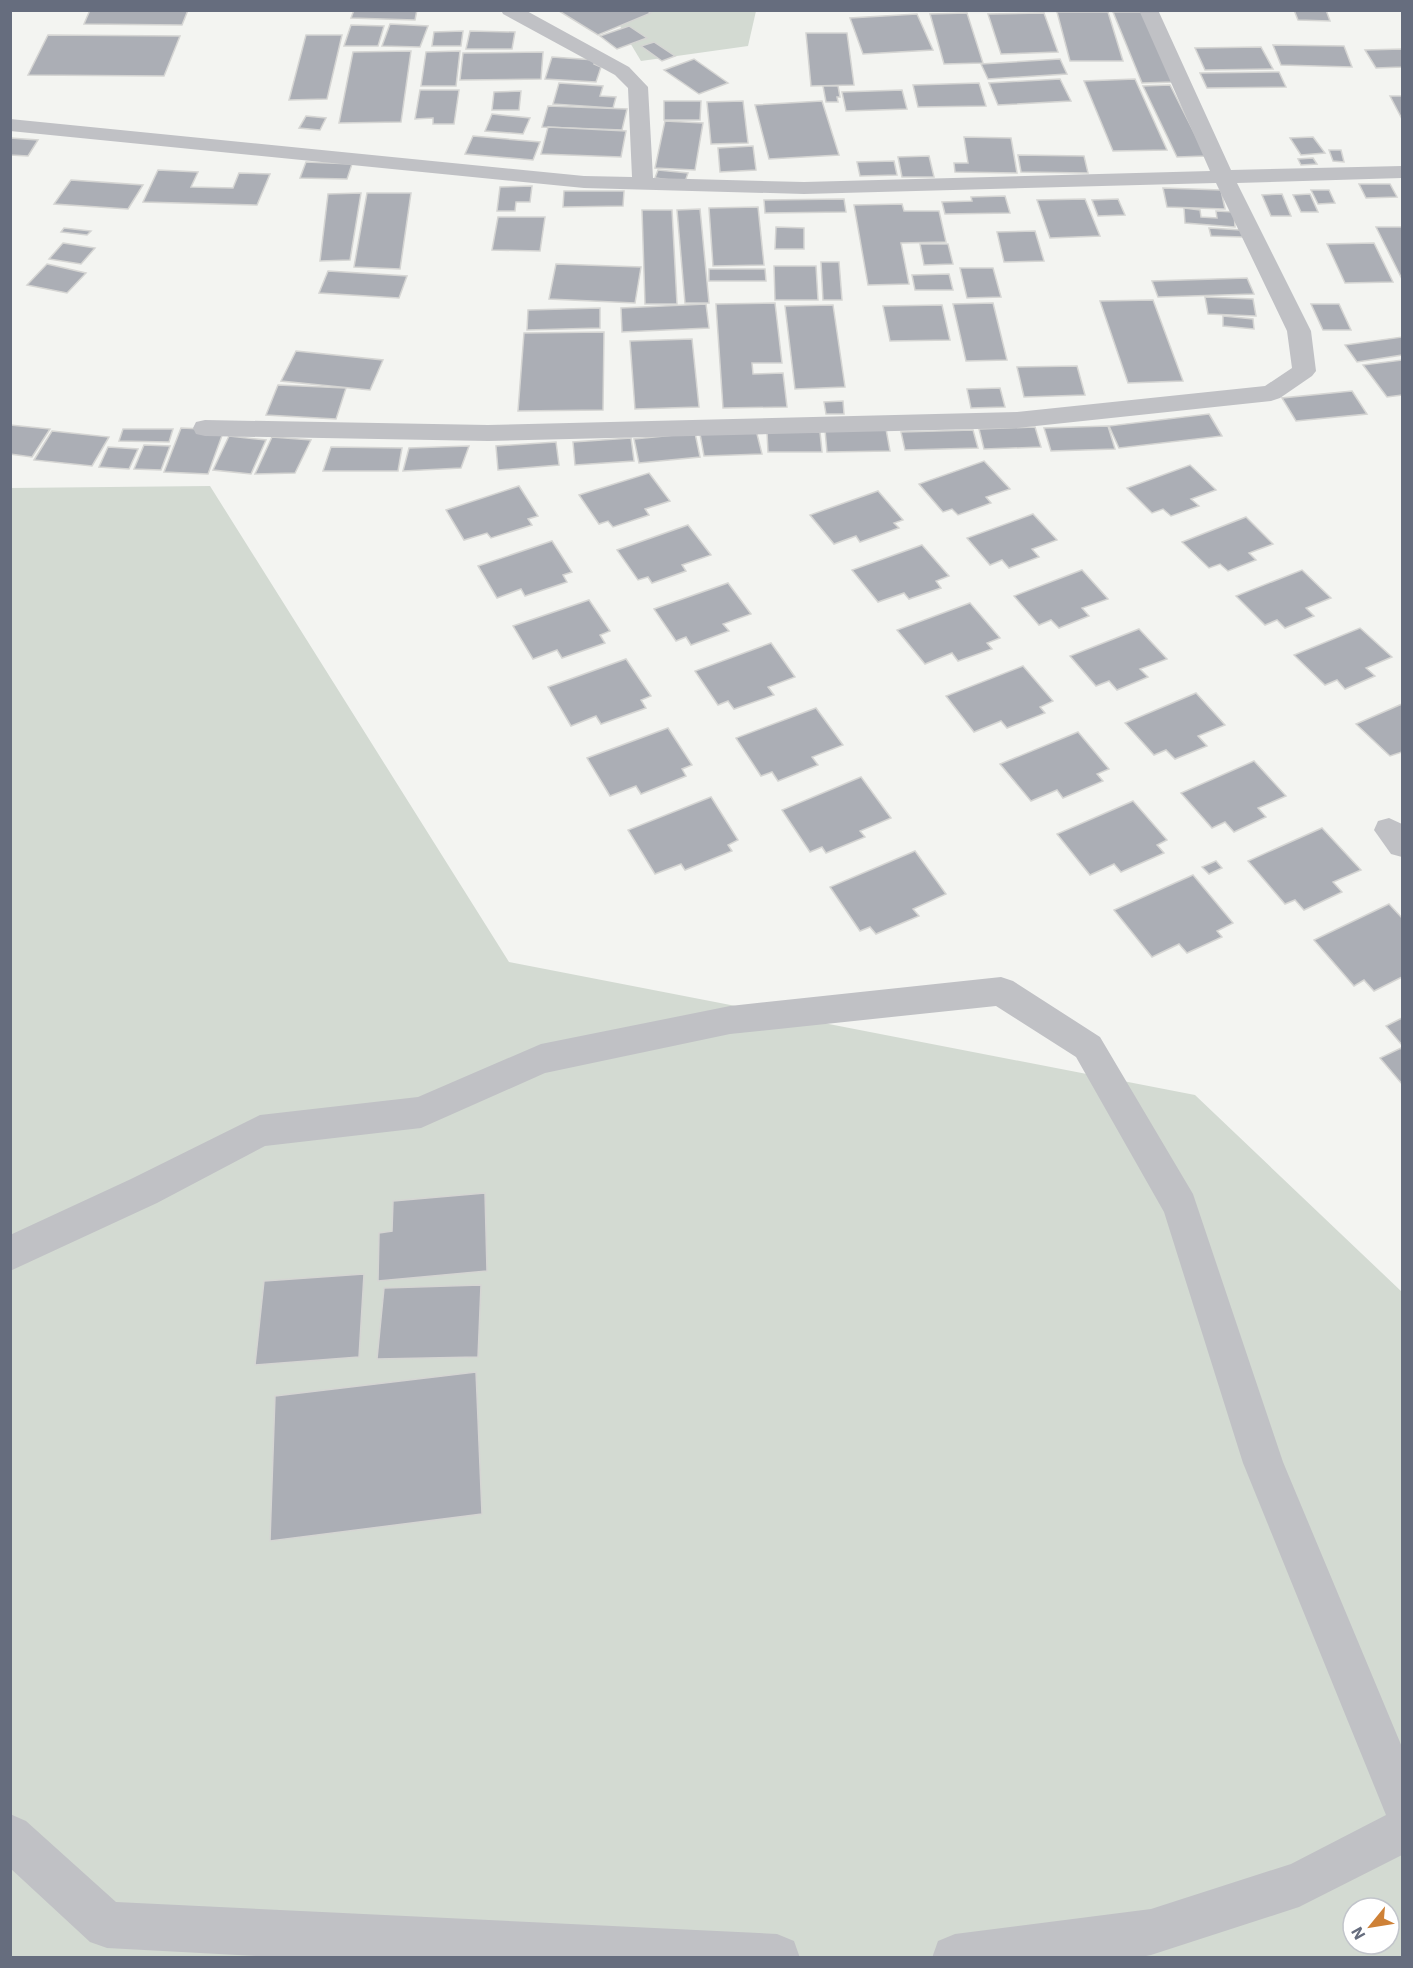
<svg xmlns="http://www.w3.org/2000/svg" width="1413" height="1968" viewBox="0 0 1413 1968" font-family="'IBM Plex Sans',sans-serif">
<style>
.green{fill:#d3dad2;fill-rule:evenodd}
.building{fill:#abaeb5;stroke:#d5d5d3;stroke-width:1.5}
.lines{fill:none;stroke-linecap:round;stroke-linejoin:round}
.street{fill:#c0c1c5;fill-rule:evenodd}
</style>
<rect width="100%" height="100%" fill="#f3f4f1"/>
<!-- green -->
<g class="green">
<polygon points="611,11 756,11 748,46 641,61"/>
<path d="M210,486L509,962L1195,1095L1402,1292V1957H11L10,488ZM1353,1908H1389V1944H1353Z"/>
</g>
<!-- building -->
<g class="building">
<polygon points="90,10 188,10 182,25 84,24"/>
<polygon points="354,10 417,10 415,20 351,18"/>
<polygon points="646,10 651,13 598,35 559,11"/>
<polygon points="1294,10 1326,10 1330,21 1298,20"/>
<polygon points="1057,12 1108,12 1123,61 1070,61"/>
<polygon points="1113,12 1142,12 1173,82 1142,83"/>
<polygon points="967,13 983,63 944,64 930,14"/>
<polygon points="1044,13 1058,52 1001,54 988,14"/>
<polygon points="917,14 933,50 863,54 850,18"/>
<polygon points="390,24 428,26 420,47 382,46"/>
<polygon points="351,25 384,26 378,46 344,46"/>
<polygon points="629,26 647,38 617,49 600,36"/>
<polygon points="463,31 461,46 432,46 434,32"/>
<polygon points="470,31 515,32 512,49 466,49"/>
<polygon points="806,33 847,33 854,85 811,86"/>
<polygon points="48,35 180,36 164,76 28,75"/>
<polygon points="306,35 342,35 327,99 289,100"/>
<polygon points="654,42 675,56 662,61 641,46"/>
<polygon points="1273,45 1344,46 1352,67 1281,65"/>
<polygon points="1261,47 1273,69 1205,70 1195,48"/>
<polygon points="1402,49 1402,67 1376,68 1365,50"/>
<polygon points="411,51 401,122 339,123 353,52"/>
<polygon points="460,51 456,86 421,86 426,52"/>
<polygon points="543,52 541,79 460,80 463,53"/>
<polygon points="552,57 595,60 594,64 601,67 596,82 545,79"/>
<polygon points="694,59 728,83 699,94 664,70"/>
<polygon points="1060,59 1067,74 988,79 981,64"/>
<polygon points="1279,72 1286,87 1207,88 1200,73"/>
<polygon points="1060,79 1071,101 998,105 989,83"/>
<polygon points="1135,79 1167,150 1113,151 1084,81"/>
<polygon points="559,83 603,86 600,96 616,97 613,108 553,104"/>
<polygon points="979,83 986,106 918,107 913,85"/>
<polygon points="1170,85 1206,156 1177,157 1143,86"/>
<polygon points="823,86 838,86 840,97 837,97 838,102 826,102"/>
<polygon points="420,90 459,90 454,124 433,124 433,118 415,119"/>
<polygon points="902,90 907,109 846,111 842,92"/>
<polygon points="521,91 519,110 492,110 494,92"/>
<polygon points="1390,96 1402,96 1402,119"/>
<polygon points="664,101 701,101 700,120 664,120"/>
<polygon points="743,101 748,143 711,144 707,102"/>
<polygon points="822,101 839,155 769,159 755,105"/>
<polygon points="548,106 627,109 622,130 542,127"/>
<polygon points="492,114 530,118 523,134 485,131"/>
<polygon points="306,116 326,118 320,130 299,128"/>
<polygon points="665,121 703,123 695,170 655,168"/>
<polygon points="548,127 626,131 621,157 541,154"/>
<polygon points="473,136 540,142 533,160 465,154"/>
<polygon points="964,137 1011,138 1017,173 955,172 954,163 968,163"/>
<polygon points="1313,137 1325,153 1301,155 1290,138"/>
<polygon points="10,138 38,140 28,156 10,155"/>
<polygon points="753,146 756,170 720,172 718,148"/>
<polygon points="1329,150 1341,150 1344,162 1333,161"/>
<polygon points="1018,155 1084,156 1088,173 1021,172"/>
<polygon points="929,156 934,177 902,177 898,157"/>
<polygon points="1313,158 1317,164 1301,165 1298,159"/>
<polygon points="894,161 897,175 860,176 857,162"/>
<polygon points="306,162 352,164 347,179 300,178"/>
<polygon points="158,170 198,172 191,187 233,188 239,173 270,174 257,205 143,202"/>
<polygon points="658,170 688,173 685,182 655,178"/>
<polygon points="71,180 143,185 128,209 54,204"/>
<polygon points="1359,184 1390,184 1397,197 1366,198"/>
<polygon points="532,186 530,202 516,202 515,211 497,211 500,187"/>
<polygon points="1163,188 1221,190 1225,209 1167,207"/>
<polygon points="1311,190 1329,190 1335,203 1318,204"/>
<polygon points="564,191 624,191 623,206 563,207"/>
<polygon points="361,193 350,260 320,261 328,194"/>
<polygon points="367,193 411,193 400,269 354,267"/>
<polygon points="1282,194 1291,216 1271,216 1262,195"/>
<polygon points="1310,194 1318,212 1301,212 1293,195"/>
<polygon points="1005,196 1010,213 945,214 942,202 972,201 971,197"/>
<polygon points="844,199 846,212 765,213 764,200"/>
<polygon points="1085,199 1100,236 1050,238 1037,200"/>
<polygon points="1118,199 1125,215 1098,216 1092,200"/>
<polygon points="902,204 904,211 939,211 946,242 901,243 909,284 868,285 854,205"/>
<polygon points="758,207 764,265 713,266 709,208"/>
<polygon points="1184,208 1200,210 1201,217 1217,218 1216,211 1234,212 1235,227 1185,223"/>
<polygon points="700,209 709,303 685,303 677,210"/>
<polygon points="642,210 672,210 677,304 645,304"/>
<polygon points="498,217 545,217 540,251 492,250"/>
<polygon points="776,227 804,228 804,249 775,249"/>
<polygon points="1376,227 1402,227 1402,279"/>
<polygon points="64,228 91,231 87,235 61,232"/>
<polygon points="1209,228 1241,230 1243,237 1211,236"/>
<polygon points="1035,231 1044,261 1004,262 997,232"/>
<polygon points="63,243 95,248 81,264 49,259"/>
<polygon points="1374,243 1393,282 1345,283 1327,244"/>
<polygon points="920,244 948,244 953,264 924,265"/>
<polygon points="821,262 839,262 842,300 823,300"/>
<polygon points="47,264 86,273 67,293 27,285"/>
<polygon points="556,264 641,267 635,303 549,299"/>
<polygon points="774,266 816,266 818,300 775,300"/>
<polygon points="960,268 993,268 1001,297 967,298"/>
<polygon points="709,269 765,269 766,281 709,281"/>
<polygon points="328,271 407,276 399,298 319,293"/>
<polygon points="949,274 953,290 915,290 912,275"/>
<polygon points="1247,278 1254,294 1158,297 1152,281"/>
<polygon points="1205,297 1253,299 1256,316 1208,314"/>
<polygon points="1153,300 1183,381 1128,383 1100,301"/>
<polygon points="775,303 782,363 752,363 753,374 783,373 787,407 723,408 716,304"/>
<polygon points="993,303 1007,360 966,361 953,304"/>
<polygon points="706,304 709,328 622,332 621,308"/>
<polygon points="1311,304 1339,304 1351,330 1323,330"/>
<polygon points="833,305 845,387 795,389 785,306"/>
<polygon points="942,305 950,340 890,341 883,306"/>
<polygon points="600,308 600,328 527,330 528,310"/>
<polygon points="1223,316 1253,319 1254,329 1223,326"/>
<polygon points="604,332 603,410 518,411 524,333"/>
<polygon points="1402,337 1402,355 1357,362 1345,345"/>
<polygon points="692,339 699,407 635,409 630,341"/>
<polygon points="296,351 383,360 370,390 281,381"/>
<polygon points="1402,360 1402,395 1387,397 1363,365"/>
<polygon points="1077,366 1085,395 1024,397 1017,367"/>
<polygon points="278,385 346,388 336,419 266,415"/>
<polygon points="1000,388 1005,407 971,408 967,389"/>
<polygon points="1352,391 1367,414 1296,421 1282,398"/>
<polygon points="843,401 844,414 826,414 824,402"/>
<polygon points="1209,414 1222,436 1119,448 1109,426"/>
<polygon points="10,425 50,429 32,457 10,454"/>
<polygon points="1108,426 1115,449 1051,451 1044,428"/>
<polygon points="1035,427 1041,447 984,449 979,429"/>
<polygon points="181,428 224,430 208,474 164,472"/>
<polygon points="123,429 173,429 169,442 119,441"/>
<polygon points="886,429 890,451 827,452 825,430"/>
<polygon points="756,430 762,454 704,456 700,434"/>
<polygon points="973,430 978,448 905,450 901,432"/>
<polygon points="52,431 109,437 92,466 34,460"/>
<polygon points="767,432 820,432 822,452 768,452"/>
<polygon points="695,433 700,457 639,463 634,439"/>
<polygon points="229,436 266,440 251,474 213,470"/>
<polygon points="272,437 311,440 295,473 255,474"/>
<polygon points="631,438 634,461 575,465 573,442"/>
<polygon points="556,442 559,465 498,470 496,446"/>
<polygon points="144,445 170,446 161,470 134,469"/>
<polygon points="469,446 461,468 403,471 409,448"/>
<polygon points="108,447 138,449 129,469 99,467"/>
<polygon points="331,447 402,448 398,471 323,471"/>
<polygon points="984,461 1010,489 986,497 991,503 958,515 952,509 943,512 919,484"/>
<polygon points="1190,465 1216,490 1191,499 1199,506 1171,516 1163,509 1152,513 1127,488"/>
<polygon points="649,473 670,501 645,509 649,515 613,527 608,521 599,524 579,495"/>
<polygon points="519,486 538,516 528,519 532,525 491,538 487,533 464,540 446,510"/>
<polygon points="878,491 903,520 894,523 899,528 860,542 856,536 834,544 810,515"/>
<polygon points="1033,514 1057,540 1032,549 1039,557 1009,568 1002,560 990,565 967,538"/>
<polygon points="1246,517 1273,544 1249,553 1256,560 1228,571 1220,564 1209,568 1182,542"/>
<polygon points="688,525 711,555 682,565 686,571 652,583 648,577 638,580 617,550"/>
<polygon points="552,541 572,572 563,575 567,582 525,596 521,589 497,598 478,566"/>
<polygon points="922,545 949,576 936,581 941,588 909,599 904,593 878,602 852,570"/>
<polygon points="1082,570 1108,599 1082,608 1089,616 1059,628 1051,620 1039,625 1014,596"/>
<polygon points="1302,570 1331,598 1306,608 1314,616 1285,628 1277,620 1265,625 1236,596"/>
<polygon points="728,583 751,614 723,624 729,631 691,645 686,637 676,641 654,609"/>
<polygon points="589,600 610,631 600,635 605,643 562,658 557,650 533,659 513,626"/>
<polygon points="970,603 1000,638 987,643 992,649 958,661 952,653 925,664 897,630"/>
<polygon points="1360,628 1392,657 1366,668 1375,676 1345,689 1337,680 1325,685 1294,655"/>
<polygon points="1139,629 1167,659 1140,669 1148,677 1117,690 1109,681 1096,686 1070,656"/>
<polygon points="771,643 795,677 768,687 774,695 734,709 728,701 718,705 695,671"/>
<polygon points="626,659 651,696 641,700 646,708 601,724 596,716 571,726 548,687"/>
<polygon points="1023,666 1053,701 1040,707 1045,713 1007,728 1001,721 974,732 946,696"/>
<polygon points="1196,693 1225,725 1198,736 1207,746 1175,759 1166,750 1154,755 1125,723"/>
<polygon points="1402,704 1402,752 1390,756 1356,724"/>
<polygon points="816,708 843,745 812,757 818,765 778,781 772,772 761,776 736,738"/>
<polygon points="668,728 692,765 682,769 686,776 641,794 636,786 610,796 587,758"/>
<polygon points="1078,732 1109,769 1097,774 1103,781 1063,798 1057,790 1031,801 1000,764"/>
<polygon points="1254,761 1286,796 1258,808 1266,817 1234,832 1225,822 1212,828 1181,793"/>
<polygon points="861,777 891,818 860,831 865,837 826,853 822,847 810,852 782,810"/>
<polygon points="711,797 738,840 728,845 732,851 685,870 681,864 655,874 628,830"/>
<polygon points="1133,801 1167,840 1157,845 1164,853 1121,872 1114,864 1090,875 1057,834"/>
<polygon points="1322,828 1361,870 1333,882 1342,892 1304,910 1295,900 1285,904 1248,861"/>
<polygon points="915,851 946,894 913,909 919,916 876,934 870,927 860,931 830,887"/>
<polygon points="1216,861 1222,868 1209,874 1202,867"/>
<polygon points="1193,875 1233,923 1217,931 1222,937 1187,953 1179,944 1152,957 1114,910"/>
<polygon points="1389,904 1402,918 1402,977 1374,991 1364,980 1354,986 1314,940"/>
<polygon points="1402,1018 1402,1045 1386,1026"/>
<polygon points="1401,1048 1402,1051 1402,1084 1380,1058"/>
<polygon points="485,1193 487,1271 378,1281 379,1233 392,1231 393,1201"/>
<polygon points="364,1274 359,1357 255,1365 264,1281"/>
<polygon points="481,1285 478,1357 377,1359 384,1288"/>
<polygon points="476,1372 482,1514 270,1541 275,1396"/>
</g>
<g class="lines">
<!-- street -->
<g class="street">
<polygon points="501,10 525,10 629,67 648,87 653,178 804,182 1210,171 1139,10 1158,10 1231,170 1402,166 1402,178 1237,183 1311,331 1316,371 1312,376 1280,398 1271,401 1017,428 488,441 205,436 196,434 193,428 196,422 205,420 488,425 1017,412 1265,386 1292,368 1287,331 1216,183 804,194 584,188 10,131 10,119 584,176 632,177 628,88 615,75 503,14"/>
<polygon points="1389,818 1402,824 1402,857 1391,854 1374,830 1378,821"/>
<polygon points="1001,977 1013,981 1100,1037 1193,1194 1283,1462 1402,1747 1402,1855 1299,1907 1151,1955 1136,1958 932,1958 938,1941 955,1934 1151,1909 1291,1864 1386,1815 1243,1463 1164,1212 1076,1057 996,1006 730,1034 545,1073 421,1128 265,1146 157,1203 10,1271 10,1235 131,1179 260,1115 418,1097 541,1044 730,1006"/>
<polygon points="10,1814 26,1821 116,1902 777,1934 794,1941 800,1958 291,1958 107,1948 90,1942 10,1868"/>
</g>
</g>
<!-- border -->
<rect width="1413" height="1968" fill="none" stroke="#666d7e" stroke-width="24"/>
<!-- north arrow -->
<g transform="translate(1371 1926) rotate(240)"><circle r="28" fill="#ffffff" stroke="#c2c5cb" stroke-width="1.5"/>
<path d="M0-4.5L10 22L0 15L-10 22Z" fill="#ce8137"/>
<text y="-9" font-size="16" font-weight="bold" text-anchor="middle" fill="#666d7e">N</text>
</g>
</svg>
